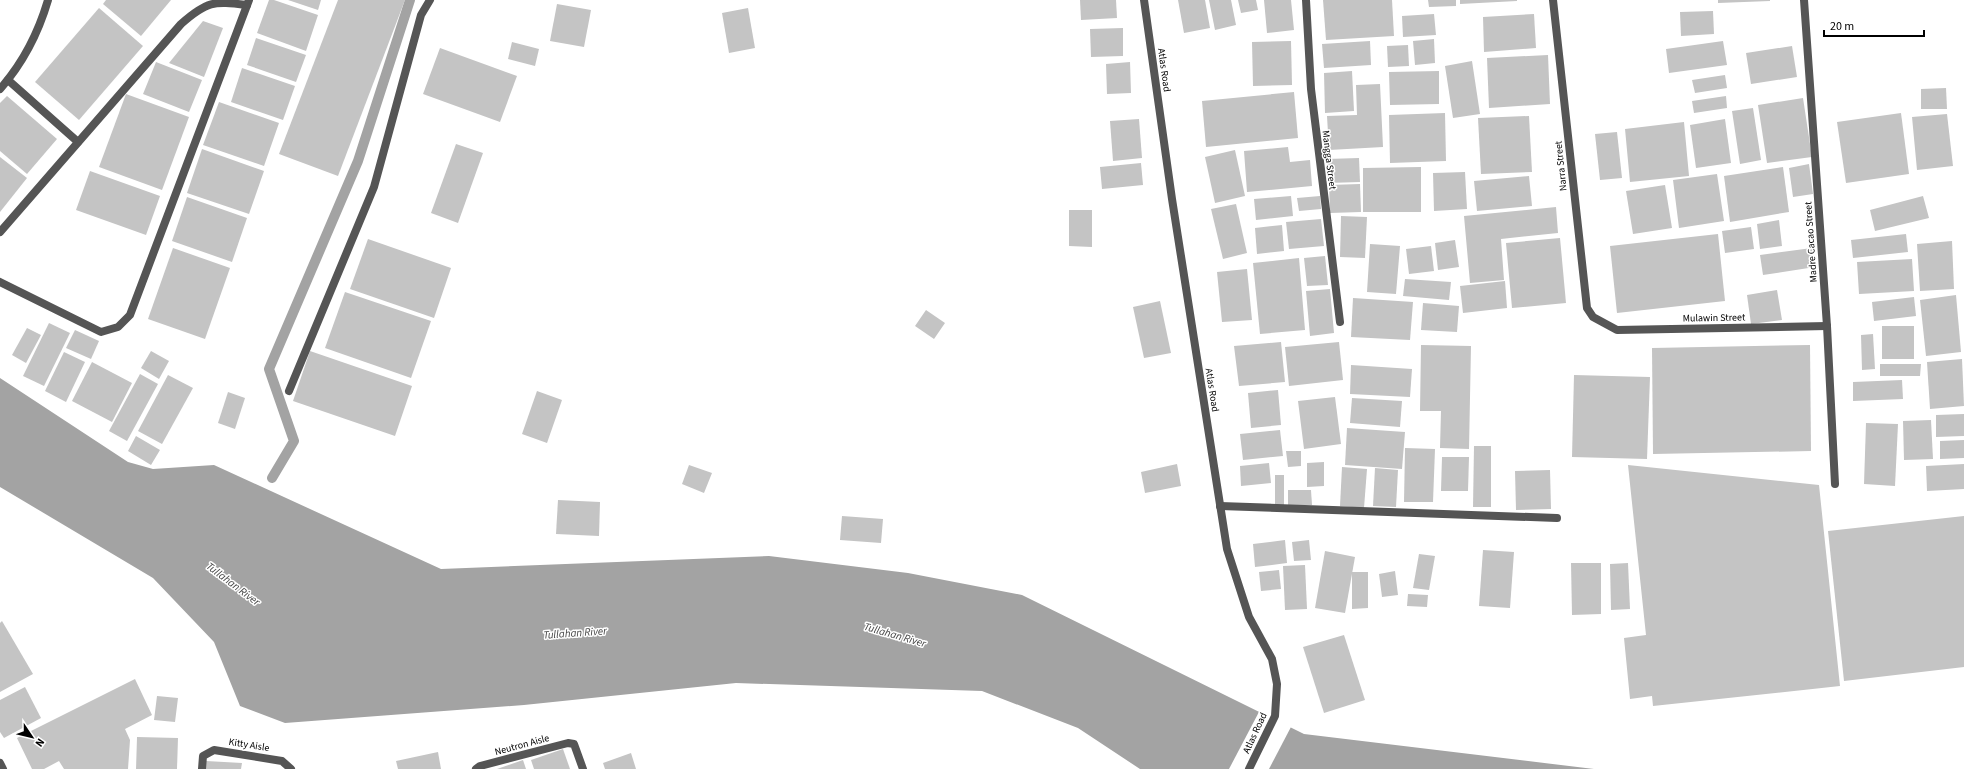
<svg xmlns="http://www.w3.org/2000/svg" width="1964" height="769" viewBox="0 0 1964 769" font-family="'Source Sans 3',sans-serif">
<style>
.water{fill:#a3a3a3}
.pier{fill:#fff}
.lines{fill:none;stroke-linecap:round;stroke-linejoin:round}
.stream{stroke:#a3a3a3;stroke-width:10}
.building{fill:#c4c4c4}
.minor{stroke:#555;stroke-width:8}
.tertiary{stroke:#555;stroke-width:8}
.labels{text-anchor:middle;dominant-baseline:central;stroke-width:3;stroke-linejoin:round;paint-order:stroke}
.street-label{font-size:10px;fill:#000;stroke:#fff}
.water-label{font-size:11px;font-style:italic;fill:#444;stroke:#fff}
</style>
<rect width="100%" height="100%" fill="#fff"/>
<!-- water -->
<polygon class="water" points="0,378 128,462 153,469 214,465 441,569 769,556 908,573 1022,595 1304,734 1594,769 1140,769 1078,728 982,691 736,683 524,705 285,723 240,706 214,642 153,578 0,487"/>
<!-- pier -->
<polygon class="pier" points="1260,710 1292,725 1269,769 1229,769"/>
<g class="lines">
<!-- stream -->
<polyline class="stream" points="272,478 294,441 269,369 358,161 410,0"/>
</g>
<!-- building -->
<g class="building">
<polygon points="106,0 171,0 141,36 103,4"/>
<polygon points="269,0 274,0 318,15 306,51 257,33"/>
<polygon points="288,0 321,0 318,10"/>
<polygon points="338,0 405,0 338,176 279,154"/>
<polygon points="1080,0 1116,0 1117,18 1081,20"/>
<polygon points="1178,0 1205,0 1210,28 1184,33"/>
<polygon points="1209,0 1231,0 1236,25 1215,30"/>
<polygon points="1238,0 1256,0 1258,10 1241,13"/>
<polygon points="1264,0 1291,0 1294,30 1267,33"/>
<polygon points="1323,0 1392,0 1394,36 1326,40"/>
<polygon points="1428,0 1456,0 1456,6 1429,7"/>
<polygon points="1460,0 1517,0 1517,1 1460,4"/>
<polygon points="1718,0 1770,0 1770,1 1718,3"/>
<polygon points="557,4 591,10 584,47 550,41"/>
<polygon points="99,8 143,46 79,120 35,82"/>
<polygon points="748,8 755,48 729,53 722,13"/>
<polygon points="1713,11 1714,34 1681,36 1680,12"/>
<polygon points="1434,14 1436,35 1403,37 1402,16"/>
<polygon points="1534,14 1536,48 1484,52 1483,17"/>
<polygon points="203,21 223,28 204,77 169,63"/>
<polygon points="1123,28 1123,56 1091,57 1090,29"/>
<polygon points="256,38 306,55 296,82 247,65"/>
<polygon points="1434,39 1435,63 1415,65 1413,41"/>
<polygon points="1291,41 1292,85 1253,86 1252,42"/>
<polygon points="1370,41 1371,65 1324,68 1322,44"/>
<polygon points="1723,41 1727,65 1669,73 1666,49"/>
<polygon points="512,42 539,49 535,66 508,59"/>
<polygon points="1408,45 1409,66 1388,67 1387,46"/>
<polygon points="1792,46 1797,77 1751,84 1746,53"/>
<polygon points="440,48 517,76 500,122 423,94"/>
<polygon points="1548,55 1550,104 1489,108 1487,58"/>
<polygon points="1472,61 1480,114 1453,118 1445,66"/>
<polygon points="156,62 202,80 189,112 143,94"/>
<polygon points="1130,62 1131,93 1107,94 1106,64"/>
<polygon points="242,68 295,86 283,120 231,102"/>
<polygon points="1352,71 1354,111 1325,113 1324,73"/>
<polygon points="1439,71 1439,104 1390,105 1389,72"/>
<polygon points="1725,75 1727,88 1695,93 1692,80"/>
<polygon points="1380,84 1383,147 1329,150 1327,116 1357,115 1356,85"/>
<polygon points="1946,88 1947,109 1921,109 1921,89"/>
<polygon points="1294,92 1298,138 1206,147 1202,101"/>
<polygon points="126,94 189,117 162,190 99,167"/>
<polygon points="7,96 57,139 27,174 0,151 0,103"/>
<polygon points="1726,96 1727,108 1694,113 1692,101"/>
<polygon points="1803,98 1812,157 1767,163 1758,105"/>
<polygon points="219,102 279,123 264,166 203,145"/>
<polygon points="1753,108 1761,160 1740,164 1732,111"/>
<polygon points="1445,113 1446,161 1390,163 1389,115"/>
<polygon points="1901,113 1909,174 1846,183 1837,122"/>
<polygon points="1947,114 1953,166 1917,170 1912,117"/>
<polygon points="1529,116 1532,172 1481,174 1478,118"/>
<polygon points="1139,119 1142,158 1113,161 1110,121"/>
<polygon points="1725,119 1731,163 1696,168 1690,125"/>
<polygon points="1684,122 1689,176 1630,182 1625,129"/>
<polygon points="1617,132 1622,178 1600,180 1595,134"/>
<polygon points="456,144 483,153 458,223 431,213"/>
<polygon points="1288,147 1290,162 1310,160 1312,186 1247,192 1244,151"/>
<polygon points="202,149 264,171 249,214 187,193"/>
<polygon points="1235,150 1245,196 1215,203 1205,157"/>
<polygon points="0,157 27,178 0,212"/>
<polygon points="1359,158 1360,182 1328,183 1327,159"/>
<polygon points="1141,163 1143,185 1102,189 1100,167"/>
<polygon points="1809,164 1813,194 1793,197 1789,168"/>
<polygon points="1421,167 1421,212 1363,212 1363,168"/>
<polygon points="1783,167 1789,212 1730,222 1724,176"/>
<polygon points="90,171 160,196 146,235 76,210"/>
<polygon points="1465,172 1467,209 1434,211 1433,173"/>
<polygon points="1717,174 1724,221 1679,228 1673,180"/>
<polygon points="1529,176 1532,206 1477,211 1474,181"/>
<polygon points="1360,184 1361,212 1330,213 1329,185"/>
<polygon points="1665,185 1672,228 1633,234 1626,191"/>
<polygon points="1291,196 1293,216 1256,220 1254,199"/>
<polygon points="1320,196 1321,209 1299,211 1297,198"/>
<polygon points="1923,196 1929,218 1875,231 1870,210"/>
<polygon points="187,197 247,218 232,262 172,241"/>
<polygon points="1236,204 1247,253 1223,259 1211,209"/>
<polygon points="1556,207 1558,233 1501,239 1504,280 1470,283 1464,216"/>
<polygon points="1069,210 1092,210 1092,247 1069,246"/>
<polygon points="1341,216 1367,217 1365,258 1340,257"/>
<polygon points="1321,219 1324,246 1289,249 1286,222"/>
<polygon points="1779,220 1782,246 1760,249 1757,224"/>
<polygon points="1282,225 1284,251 1257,254 1255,228"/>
<polygon points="1751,227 1754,249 1725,253 1722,231"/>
<polygon points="1718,234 1725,301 1617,313 1610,246"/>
<polygon points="1906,234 1908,252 1853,258 1851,240"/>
<polygon points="1560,238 1566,303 1512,308 1506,243"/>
<polygon points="368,239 451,268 434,318 350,289"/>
<polygon points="1455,240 1459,267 1438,270 1435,243"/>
<polygon points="1952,241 1954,289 1920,291 1917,244"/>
<polygon points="1370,244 1400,246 1396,294 1367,292"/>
<polygon points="1431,246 1434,271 1409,274 1406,249"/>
<polygon points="173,248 230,268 205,339 148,319"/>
<polygon points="1812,248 1815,267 1763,275 1760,255"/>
<polygon points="1325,256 1328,285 1307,286 1304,258"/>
<polygon points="1299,258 1305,330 1260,334 1253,263"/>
<polygon points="1912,259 1914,291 1859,294 1857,262"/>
<polygon points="1247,269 1252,320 1222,322 1217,272"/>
<polygon points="1405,279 1451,282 1449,300 1403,296"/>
<polygon points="1505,281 1507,308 1463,313 1460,286"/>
<polygon points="1330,289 1334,333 1310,336 1306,291"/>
<polygon points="1777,290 1782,320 1751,324 1747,295"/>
<polygon points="345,292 431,321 411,378 325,348"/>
<polygon points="1956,295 1961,352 1926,356 1920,300"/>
<polygon points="1914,297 1916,316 1874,321 1872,302"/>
<polygon points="1353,298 1413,302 1410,340 1351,337"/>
<polygon points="1160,301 1171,353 1144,358 1133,307"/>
<polygon points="1423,303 1459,306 1457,332 1421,330"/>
<polygon points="926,310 945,323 934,339 915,326"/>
<polygon points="49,323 70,333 44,386 23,376"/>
<rect x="1882" y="326" width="32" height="33"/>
<polygon points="27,328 41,335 26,363 12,355"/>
<polygon points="75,330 99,341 91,359 66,348"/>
<polygon points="1873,334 1875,369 1862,370 1861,335"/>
<polygon points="1281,342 1285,382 1239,386 1234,346"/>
<polygon points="1339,342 1343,380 1289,386 1285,347"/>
<polygon points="1421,345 1471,346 1469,449 1440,448 1441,411 1420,411"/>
<polygon points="1810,345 1811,451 1653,454 1652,348"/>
<polygon points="151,351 169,361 159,379 141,368"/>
<polygon points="310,351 412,386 395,436 293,401"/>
<polygon points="64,352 85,362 66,402 45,391"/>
<polygon points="1962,359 1964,406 1930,409 1927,362"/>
<polygon points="92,362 132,383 112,422 72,401"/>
<polygon points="1880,364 1921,364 1920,376 1880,376"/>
<polygon points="1351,365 1412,369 1410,397 1350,394"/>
<polygon points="140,374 158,384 127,441 109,431"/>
<polygon points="168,375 193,388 162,444 138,431"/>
<polygon points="1574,375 1650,377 1647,459 1572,457"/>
<polygon points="1902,380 1903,399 1853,401 1853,382"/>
<polygon points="1278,390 1281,425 1251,428 1248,393"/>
<polygon points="537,391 562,400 547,443 522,434"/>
<polygon points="228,392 245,398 235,429 218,423"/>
<polygon points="1335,397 1341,444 1304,449 1298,401"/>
<polygon points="1352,398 1402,401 1400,427 1350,423"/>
<polygon points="1964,414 1964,436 1936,437 1936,415"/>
<polygon points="1931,420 1933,459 1904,460 1903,421"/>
<polygon points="1866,423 1898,424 1895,486 1864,484"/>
<polygon points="1347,428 1405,432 1402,469 1345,465"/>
<polygon points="1280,430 1283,456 1243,460 1240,434"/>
<polygon points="136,436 160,450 151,465 128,451"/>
<polygon points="1964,440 1964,458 1940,459 1940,441"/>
<polygon points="1474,446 1491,446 1491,507 1473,507"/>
<polygon points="1405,448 1435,449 1433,502 1404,502"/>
<polygon points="1286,451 1301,451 1301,466 1288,467"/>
<polygon points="1442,457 1469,457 1468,491 1441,491"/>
<polygon points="1324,462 1324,486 1307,487 1307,463"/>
<polygon points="1269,463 1271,483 1241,486 1240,466"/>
<polygon points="1177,464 1181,486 1145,493 1141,472"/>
<polygon points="1964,464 1964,489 1927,491 1926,466"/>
<polygon points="689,465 712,473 704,493 682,484"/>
<polygon points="1628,465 1819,485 1840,686 1653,706 1652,696 1630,699 1624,638 1646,635"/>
<polygon points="1342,467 1367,469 1364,508 1340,506"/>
<polygon points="1375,468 1398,470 1396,507 1373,506"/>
<polygon points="1550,470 1551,509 1516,510 1515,471"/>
<rect x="1275" y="475" width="9" height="31"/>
<polygon points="1288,490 1311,490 1312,505 1288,505"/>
<polygon points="558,500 600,502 599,536 556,534"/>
<polygon points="842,516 883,519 881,543 840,540"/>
<polygon points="1964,516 1964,667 1844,681 1828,531"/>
<polygon points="1285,540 1287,563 1255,567 1253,544"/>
<polygon points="1309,540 1311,560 1294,561 1292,542"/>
<polygon points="1483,550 1514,552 1510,608 1479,606"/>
<polygon points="1325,551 1355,557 1345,613 1315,608"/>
<polygon points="1419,554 1435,556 1429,590 1413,588"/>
<polygon points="1571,563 1601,563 1601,614 1572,615"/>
<polygon points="1628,563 1630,609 1611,610 1610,564"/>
<polygon points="1305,565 1307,609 1285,610 1283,566"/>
<polygon points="1279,570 1281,589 1261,591 1259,572"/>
<polygon points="1395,571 1398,595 1382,597 1379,574"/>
<polygon points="1352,572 1368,572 1368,608 1352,609"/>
<polygon points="1408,594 1428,595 1427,607 1407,606"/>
<polygon points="2,621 33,674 0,692 0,623"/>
<polygon points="1344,635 1365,700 1324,713 1303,647"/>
<polygon points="135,679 152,715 125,729 130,740 128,769 64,769 59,761 44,769 32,769 17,738"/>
<polygon points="25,687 41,718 4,738 0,732 0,700"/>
<polygon points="157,696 178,698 175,722 154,720"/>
<polygon points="137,737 178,738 177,769 136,769"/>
<polygon points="563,749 570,769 534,769 531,760"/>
<polygon points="438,752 441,769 398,769 396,761"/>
<polygon points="631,753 636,769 605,769 603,763"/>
<polygon points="523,760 526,769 497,769"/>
<polygon points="206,761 242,763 241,769 206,769"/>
</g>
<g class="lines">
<!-- minor -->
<g class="minor">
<polyline points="1306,0 1311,89 1340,322"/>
<polyline points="1553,0 1587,308 1593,317 1617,330 1827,326"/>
<polyline points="1804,0 1827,326 1835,484"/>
<polyline points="8,80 78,142"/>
<path d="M0,89C23,63 38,34 48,0"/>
<path d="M0,232L181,24C207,1 213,1 247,5"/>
<polyline points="0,282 101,332 118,327 130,315 249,0"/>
<polyline points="289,391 374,187 421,15 430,0"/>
<polyline points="1220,506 1557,518"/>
<polyline points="0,763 3,769"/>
<polyline points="202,769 203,756 214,750 282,761 291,769"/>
<polyline points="476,769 480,766 568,743 574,744 583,769"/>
</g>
<!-- tertiary -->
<polyline class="tertiary" points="1144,0 1172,199 1227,549 1249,617 1272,659 1277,684 1275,716 1249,769"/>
</g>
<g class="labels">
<!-- street labels -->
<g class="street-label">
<text transform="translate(1164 70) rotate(82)">Atlas Road</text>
<text transform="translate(1329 160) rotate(83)">Mangga Street</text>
<text transform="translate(1561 166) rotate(-96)">Narra Street</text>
<text transform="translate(1811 242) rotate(-94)">Madre Cacao Street</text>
<text transform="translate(1714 318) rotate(-1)">Mulawin Street</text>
<text transform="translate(1212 390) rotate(81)">Atlas Road</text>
<text transform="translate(1255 733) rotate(-65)">Atlas Road</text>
<text transform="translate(249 745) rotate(9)">Kitty Aisle</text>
<text transform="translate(522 745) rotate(-15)">Neutron Aisle</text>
</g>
<!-- water labels -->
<g class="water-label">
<text transform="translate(233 584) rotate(37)">Tullahan River</text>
<text transform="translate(575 633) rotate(-4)">Tullahan River</text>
<text transform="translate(895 635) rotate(16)">Tullahan River</text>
</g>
</g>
<!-- north arrow -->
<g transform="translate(32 737) rotate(125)" stroke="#ffffff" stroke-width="3" paint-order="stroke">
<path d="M0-3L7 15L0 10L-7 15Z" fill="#000000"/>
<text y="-6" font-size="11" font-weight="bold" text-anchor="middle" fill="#000000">N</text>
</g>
<!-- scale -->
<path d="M1824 30v6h100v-6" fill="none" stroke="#000000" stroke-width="2"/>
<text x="1830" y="30" font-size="12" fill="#000000" stroke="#ffffff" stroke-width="3" paint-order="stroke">20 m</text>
</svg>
